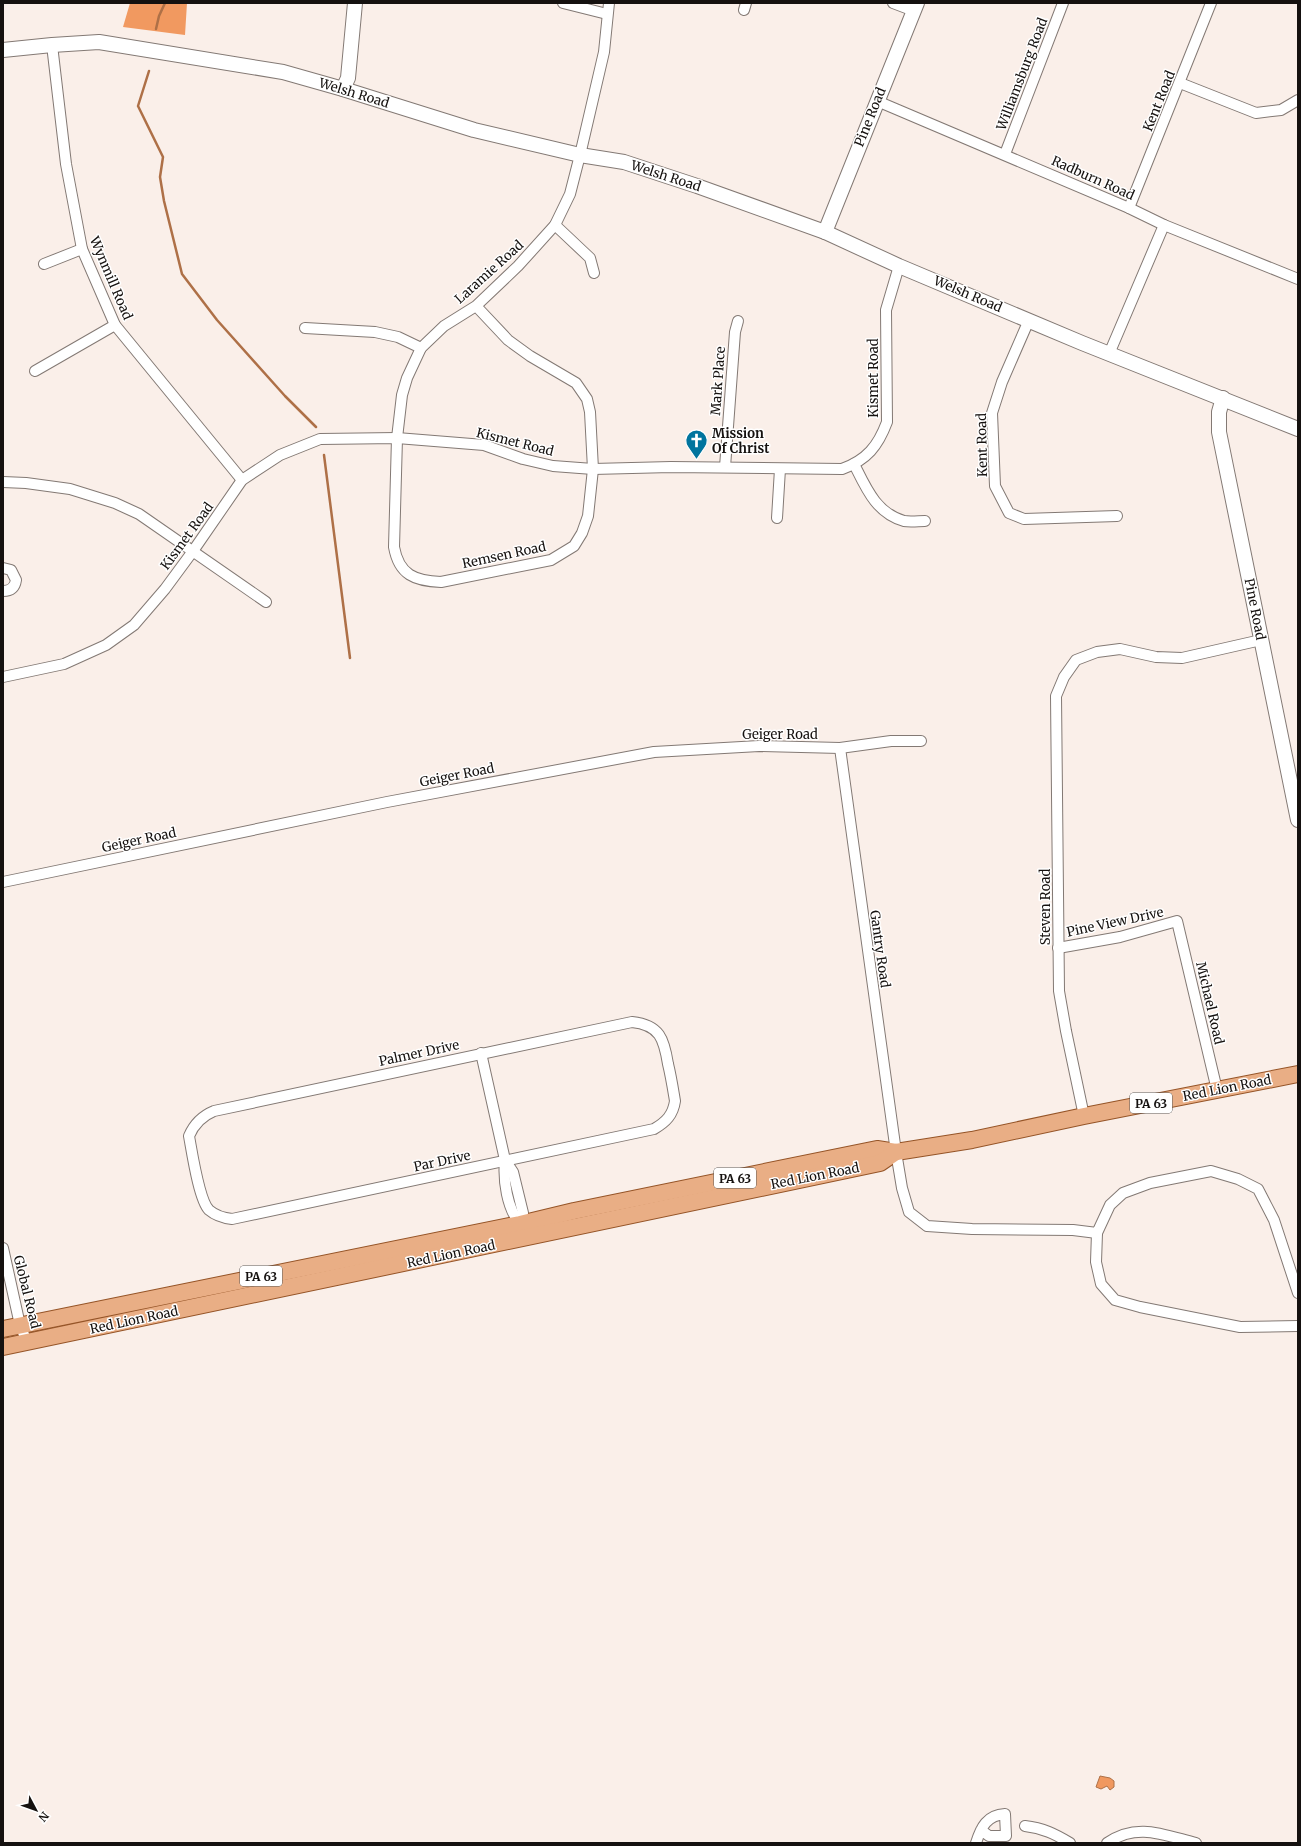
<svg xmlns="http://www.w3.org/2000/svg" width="1301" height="1846" viewBox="0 0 1301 1846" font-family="Merriweather,serif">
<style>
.forest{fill:#f19960}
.water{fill:#f0985f;stroke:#ae7047}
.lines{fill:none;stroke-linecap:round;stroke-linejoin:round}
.stream{stroke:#ae7047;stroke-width:2.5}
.street-casing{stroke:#837974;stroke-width:12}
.secondary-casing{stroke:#837974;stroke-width:16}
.primary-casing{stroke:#955427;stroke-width:18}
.street{stroke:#fff;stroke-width:10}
.secondary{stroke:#fff;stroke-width:14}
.primary{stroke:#e9ae85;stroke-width:16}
.labels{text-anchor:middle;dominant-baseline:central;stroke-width:3;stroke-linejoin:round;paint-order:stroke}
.shield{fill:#fff;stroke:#5b5857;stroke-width:1}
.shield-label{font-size:12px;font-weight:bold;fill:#15110f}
.street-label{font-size:13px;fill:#15110f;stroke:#fff}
.poi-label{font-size:13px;font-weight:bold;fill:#15110f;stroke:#fff;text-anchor:start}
</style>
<rect width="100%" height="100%" fill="#faefe9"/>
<!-- forest -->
<polygon class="forest" points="130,3 187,3 185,35 123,27"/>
<!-- water -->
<polygon class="water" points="1100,1776 1110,1778 1114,1781 1114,1787 1110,1790 1107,1786 1101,1789 1096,1787"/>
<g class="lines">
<!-- stream -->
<g class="stream">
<polyline points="156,29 159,16 165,3"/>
<polyline points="149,71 138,106 163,157 160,177 164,201 182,274 217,320 285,396 316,427"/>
<polyline points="324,455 350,658"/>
</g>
<defs>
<g id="street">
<polyline points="563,3 607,14"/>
<polyline points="893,3 914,11"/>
<polyline points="744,10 746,3"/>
<polyline points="52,45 66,164 82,249 115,325 242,480"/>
<polyline points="1180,83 1256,113 1281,110 1298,100"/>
<polyline points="877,101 1129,208 1164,225 1298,279"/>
<polyline points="1005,154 1063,3"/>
<polyline points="1129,208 1211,3"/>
<polyline points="555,225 590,258 594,273"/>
<polyline points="44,264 82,249"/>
<path d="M476,306L508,340L530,356L576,383L587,399L590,412L593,469L588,516L582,533L574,546L551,560L441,582C415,581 399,575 394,547L397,438L402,395L407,378L421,348L444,326L476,306L518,266L555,225L570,194L580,155L604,52L609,3"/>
<polyline points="1029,320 1002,382 992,413 995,486 1009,513 1024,519 1117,516"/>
<polyline points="305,328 375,332 398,337 421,348"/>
<polyline points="1109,354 1164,225"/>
<polyline points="35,371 115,325"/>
<path d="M854,464C866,488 876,513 904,521C910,522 919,521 925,521"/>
<polyline points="725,467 735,332 738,321"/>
<polyline points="3,482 26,483 70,489 115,503 139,514 266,602"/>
<polyline points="777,518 780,469"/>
<path d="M3,568L11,570L16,580C15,587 11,591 3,591"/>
<path d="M3,677L64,664L106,645L134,625L165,589L193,551L242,480L280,455L320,439L397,438L484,445L523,459L553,466L593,469L671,467L842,469C867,460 878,446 887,422L886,310L899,266"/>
<polyline points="840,748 896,1152 902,1188 909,1212 927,1226 972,1229 1073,1230 1097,1233 1110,1205 1123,1193 1150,1183 1211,1171 1238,1179 1258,1189 1274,1220 1298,1293"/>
<polyline points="3,882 387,802 654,752 759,746 840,748 891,741 921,741"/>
<polyline points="1058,948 1120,937 1177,921 1217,1090"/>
<path d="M632,1022C660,1025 664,1039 668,1064C671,1076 673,1089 675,1101C673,1115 666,1122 654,1129L232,1219C223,1218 216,1216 209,1210C199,1200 192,1152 189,1136C194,1124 202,1116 214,1111Z"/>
<path d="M481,1053L505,1160C503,1181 507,1208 520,1224"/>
<polyline points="1084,1116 1066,1031 1059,991 1056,696 1064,677 1076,660 1097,652 1120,649 1156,657 1182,658 1261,640"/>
<polyline points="505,1160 513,1172 523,1213 521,1228"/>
<polyline points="1097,1233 1096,1262 1101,1284 1115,1300 1140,1307 1240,1327 1298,1326"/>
<polyline points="3,1248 20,1325 27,1342"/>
<path d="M1025,1826C1043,1828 1055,1834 1070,1843"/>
<path d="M976,1843C981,1827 987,1815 1005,1814L1006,1836H989L981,1830"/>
<path d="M1107,1843C1137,1822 1164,1835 1196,1843"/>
</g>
<g id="secondary">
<polyline points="3,50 52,45 99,42 283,72 343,89 474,130 580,155 624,162 697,186 825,232 899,266 1082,343 1298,429"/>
<polyline points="343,89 348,78 355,3"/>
<polyline points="825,232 917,3"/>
<polyline points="1223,398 1219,412 1219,432 1298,820"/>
</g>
<g id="primary">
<polyline points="3,1329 520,1224 574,1211 877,1149 896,1152 972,1140 1084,1116 1298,1074"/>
<polyline points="3,1347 880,1163 896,1152"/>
</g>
</defs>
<!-- street casing -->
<use href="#street" class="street-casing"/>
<!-- secondary casing -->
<use href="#secondary" class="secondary-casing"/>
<!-- primary casing -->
<use href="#primary" class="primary-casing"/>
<!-- street -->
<use href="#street" class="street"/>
<!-- secondary -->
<use href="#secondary" class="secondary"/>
<!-- primary -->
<use href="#primary" class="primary"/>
</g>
<!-- icons -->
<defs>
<symbol id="church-pin" viewBox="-11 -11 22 30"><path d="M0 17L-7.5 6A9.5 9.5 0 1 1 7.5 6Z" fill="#00749e" stroke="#fff"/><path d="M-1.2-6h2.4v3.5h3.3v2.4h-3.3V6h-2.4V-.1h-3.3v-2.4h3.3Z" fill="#fff"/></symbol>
</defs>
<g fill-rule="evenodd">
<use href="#church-pin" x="684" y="428" width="25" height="34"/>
</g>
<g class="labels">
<!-- shield labels -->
<g class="shield">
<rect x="1130" y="1093" width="42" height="20" rx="3"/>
<rect x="714" y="1168" width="42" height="20" rx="3"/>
<rect x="240" y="1266" width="42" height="20" rx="3"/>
</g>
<g class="shield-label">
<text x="1151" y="1103">PA 63</text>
<text x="735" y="1178">PA 63</text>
<text x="261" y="1276">PA 63</text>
</g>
<!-- street labels -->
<g class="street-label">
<text transform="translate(1022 74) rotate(-69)">Williamsburg Road</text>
<text transform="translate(354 93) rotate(17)">Welsh Road</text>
<text transform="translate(1159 101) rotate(-68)">Kent Road</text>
<text transform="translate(870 117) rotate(-68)">Pine Road</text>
<text transform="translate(666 176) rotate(18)">Welsh Road</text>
<text transform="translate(1093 178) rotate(24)">Radburn Road</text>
<text transform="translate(489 272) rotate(-42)">Laramie Road</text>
<text transform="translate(111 278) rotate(67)">Wynmill Road</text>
<text transform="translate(968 294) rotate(23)">Welsh Road</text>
<text transform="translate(873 378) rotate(-90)">Kismet Road</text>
<text transform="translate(718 381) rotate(-86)">Mark Place</text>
<text transform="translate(515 442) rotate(14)">Kismet Road</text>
<text transform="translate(982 445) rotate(-91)">Kent Road</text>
<text transform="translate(187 536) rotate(-54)">Kismet Road</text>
<text transform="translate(504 555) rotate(-12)">Remsen Road</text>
<text transform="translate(1255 609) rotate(79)">Pine Road</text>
<text x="780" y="734">Geiger Road</text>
<text transform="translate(457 775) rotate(-11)">Geiger Road</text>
<text transform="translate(139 840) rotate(-12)">Geiger Road</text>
<text transform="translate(1045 907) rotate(-90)">Steven Road</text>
<text transform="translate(1115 922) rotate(-12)">Pine View Drive</text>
<text transform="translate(880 949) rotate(82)">Gantry Road</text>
<text transform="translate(1210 1003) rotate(77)">Michael Road</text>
<text transform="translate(419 1053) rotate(-12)">Palmer Drive</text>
<text transform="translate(1227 1088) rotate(-11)">Red Lion Road</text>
<text transform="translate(442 1161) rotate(-12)">Par Drive</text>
<text transform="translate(815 1176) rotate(-11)">Red Lion Road</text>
<text transform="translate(451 1254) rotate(-12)">Red Lion Road</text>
<text transform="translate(27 1292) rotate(76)">Global Road</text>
<text transform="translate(134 1320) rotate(-12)">Red Lion Road</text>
</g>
<!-- poi labels -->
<g class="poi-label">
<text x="712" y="433">Mission<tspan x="712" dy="15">Of Christ</tspan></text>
</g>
</g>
<!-- border -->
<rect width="1301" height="1846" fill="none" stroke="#15110f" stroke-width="8"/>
<!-- north arrow -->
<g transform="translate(36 1810) rotate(131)" stroke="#ffffff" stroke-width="3" paint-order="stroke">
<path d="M0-3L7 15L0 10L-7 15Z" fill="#15110f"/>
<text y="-6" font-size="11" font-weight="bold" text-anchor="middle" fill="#15110f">N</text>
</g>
</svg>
